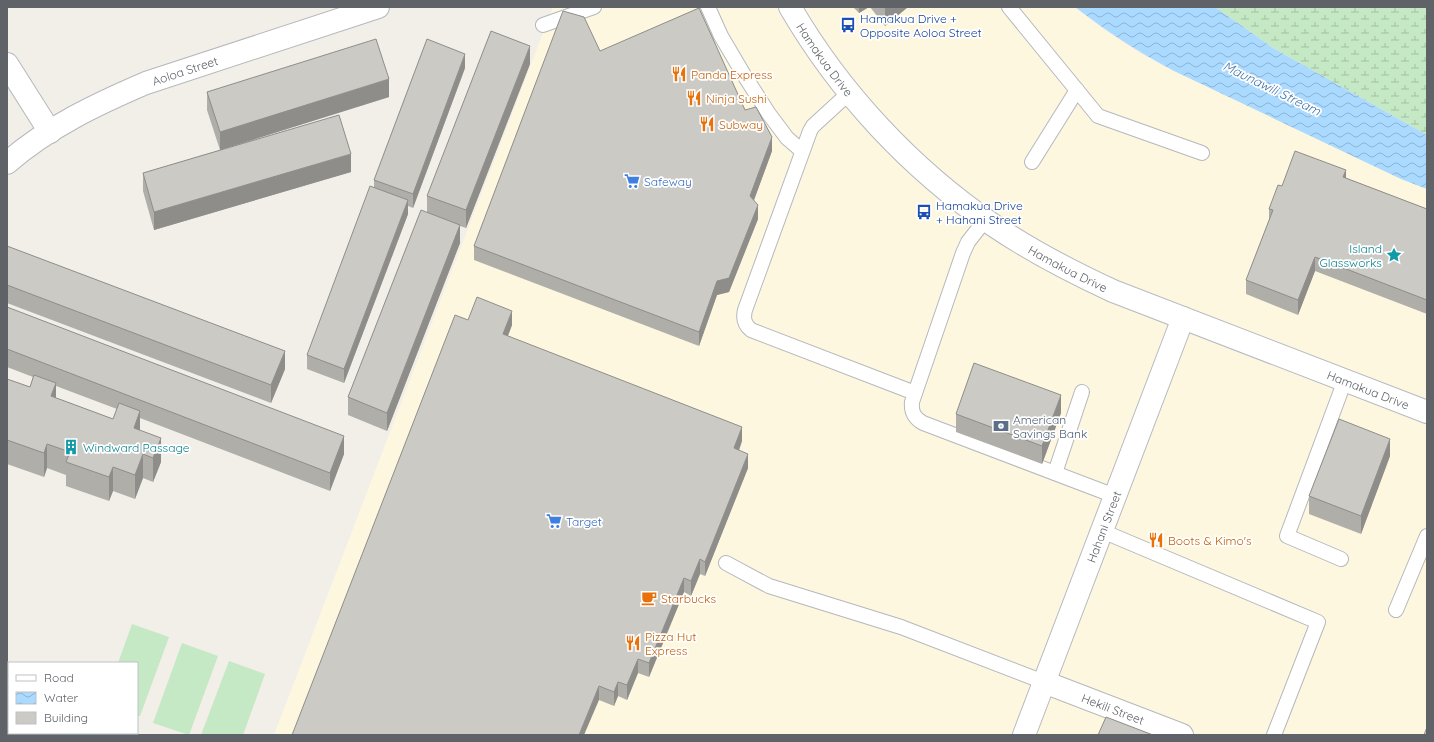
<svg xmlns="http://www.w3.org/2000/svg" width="1434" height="742" viewBox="0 0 1434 742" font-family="Quicksand,sans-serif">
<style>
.commercial{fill:#fef7e0}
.wetland{fill:url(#wetland-marsh)}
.garden{fill:#c5e8c5}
.water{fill:url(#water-waves)}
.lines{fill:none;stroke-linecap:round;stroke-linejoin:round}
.lane-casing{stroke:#b5b8bc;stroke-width:16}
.street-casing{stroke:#b5b8bc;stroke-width:24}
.secondary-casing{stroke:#b6babf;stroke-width:24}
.lane{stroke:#fff;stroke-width:14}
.street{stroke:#fff;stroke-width:22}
.secondary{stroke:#fff;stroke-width:22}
.wall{fill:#afaea9;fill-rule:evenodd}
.shaded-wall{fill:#8f8d8a}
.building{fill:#cccac5;stroke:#8f8d8a}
.labels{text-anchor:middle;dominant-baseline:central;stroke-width:3.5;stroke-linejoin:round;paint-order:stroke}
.transit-label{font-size:12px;fill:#164399;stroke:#fff;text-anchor:start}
.street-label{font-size:12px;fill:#5f6368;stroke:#fff}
.food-label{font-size:12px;fill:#c56008;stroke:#fff;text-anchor:start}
.shop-label{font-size:12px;fill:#366cbe;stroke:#fff;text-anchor:start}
.culture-label{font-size:12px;fill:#0d838f;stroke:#fff;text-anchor:end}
.service-label{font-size:12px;fill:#4e5e75;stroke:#fff;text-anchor:start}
.water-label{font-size:13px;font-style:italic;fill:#4174aa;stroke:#fff}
</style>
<defs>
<pattern id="wetland-marsh" width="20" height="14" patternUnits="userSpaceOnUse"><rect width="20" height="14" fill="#c5e8c5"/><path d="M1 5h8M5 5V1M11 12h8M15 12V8" fill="none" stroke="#a3c0a4"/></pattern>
<pattern id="water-waves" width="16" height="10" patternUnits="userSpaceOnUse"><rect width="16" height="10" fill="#aadaff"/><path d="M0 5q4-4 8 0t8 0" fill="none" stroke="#8eb4d2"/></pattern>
</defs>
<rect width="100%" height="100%" fill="#f1efe8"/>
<!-- commercial -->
<polygon class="commercial" points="553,7 1075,7 1102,28 1138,52 1172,70 1401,179 1427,189 1427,735 274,735"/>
<!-- wetland -->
<polygon class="wetland" points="1215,7 1427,7 1427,135 1273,48"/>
<!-- garden -->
<g class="garden">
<polygon points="132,624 169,637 140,716 137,716 137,663 118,663"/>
<polygon points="182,643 218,656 189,735 153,723"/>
<polygon points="229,661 265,674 243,735 201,735"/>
</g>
<!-- water -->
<path class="water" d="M1075,7H1215L1273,48L1427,135V189L1401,179L1172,70C1137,51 1106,31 1075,7Z"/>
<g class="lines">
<defs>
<g id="lane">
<polyline points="708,7 721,36 744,75 769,114 787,138 802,151"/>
<polyline points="1009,7 1098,116 1202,153"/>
<polyline points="543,25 594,7"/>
<path d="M849,93L813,126L810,131L745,310C743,318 744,324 751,330L915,393"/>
<polyline points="1032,162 1077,90"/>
<path d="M986,219L968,242L963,253L912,402C911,412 914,418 923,423L1115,496"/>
<polyline points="1055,473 1082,392"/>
<polyline points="1102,531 1318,622 1274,735"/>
<polyline points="1341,559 1287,536 1345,380"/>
<polyline points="726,563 769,586 901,627 1044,682"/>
<polyline points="1396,610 1427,536"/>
</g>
<g id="street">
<polyline points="7,64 50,132"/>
<path id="s1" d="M7,163C48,127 97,104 146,83L378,7"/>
<path id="s2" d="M1044,682L1182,735"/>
</g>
<g id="secondary">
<path id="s3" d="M790,7C840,93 911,169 993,225C1031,251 1072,272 1113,291L1427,412"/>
<path id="s4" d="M1024,735L1183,318"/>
</g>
</defs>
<!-- lane casing -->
<use href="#lane" class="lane-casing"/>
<!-- street casing -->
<use href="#street" class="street-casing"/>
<!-- secondary casing -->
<use href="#secondary" class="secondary-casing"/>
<!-- lane -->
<use href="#lane" class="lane"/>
<!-- street -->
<use href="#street" class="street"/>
<!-- secondary -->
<use href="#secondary" class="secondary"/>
</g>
<!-- wall -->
<g class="wall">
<polygon points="853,7 869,7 859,13"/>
<polygon points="870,7 908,7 885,26"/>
<polygon points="600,51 772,151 754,200 758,219 729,292 717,295 699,346 474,260 474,246"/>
<polygon points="530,64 466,228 460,226 460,243 387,431 348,415 348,397 427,213 427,196"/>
<polygon points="465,68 413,208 408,206 408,214 344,383 307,369 307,355 374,187 374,180"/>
<polygon points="207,92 389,97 221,150 351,172 154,230 143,191 143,173 220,150 207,110"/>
<polygon points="1346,178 1427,209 1427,314 1315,271 1298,315 1246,294 1246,280 1269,220 1269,209 1282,186"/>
<polygon points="7,246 285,369 271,403 7,303"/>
<path d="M7,307L344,454L330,491L140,418V430L161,462L153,482L143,478L135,499L113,491L109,501L66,486V475L47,468L44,477L7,464V379L30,387L33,377L7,367ZM56,386L117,409L113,419L56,398Z"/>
<polygon points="468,320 512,325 508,336 742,441 739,451 748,468 705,576 700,574 691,596 684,592 649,677 638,673 627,700 618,696 614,706 599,700"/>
<polygon points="1061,413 1042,464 956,432 956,414"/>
<polygon points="1390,456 1361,534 1309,514 1309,496"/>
</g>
<!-- shaded-wall -->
<g class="shaded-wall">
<polygon points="859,7 869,7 859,13"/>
<polygon points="887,7 908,7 885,26 885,8"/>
<polygon points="530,46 530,64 466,228 466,210"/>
<polygon points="465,54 465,68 413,208 413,194"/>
<polygon points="389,79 389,97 220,150 220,132"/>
<polygon points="772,137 772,151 750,211 750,196"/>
<polygon points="351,154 351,172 154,230 154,212"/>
<polygon points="1346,170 1346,185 1343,177"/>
<polygon points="408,200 408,214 344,383 344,369"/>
<polygon points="758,205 758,219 729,292 717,295 699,346 699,332 717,281"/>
<polygon points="460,225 460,243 387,431 387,413"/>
<polygon points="1315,257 1315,271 1298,315 1298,300"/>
<polygon points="512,311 512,325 503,348 503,334"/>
<polygon points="285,351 285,369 271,403 271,385"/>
<polygon points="56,383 56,407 51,396"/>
<polygon points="1061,395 1061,413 1042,464 1042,446"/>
<polygon points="140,411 140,435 134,428"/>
<polygon points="742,427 742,441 734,463 734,448"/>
<polygon points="344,436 344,454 330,491 330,473"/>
<polygon points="161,438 161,462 153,482 153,458"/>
<polygon points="1390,439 1390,456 1361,534 1361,516"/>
<polygon points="47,444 47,468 44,477 44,453"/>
<polygon points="143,454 143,478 135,499 135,475"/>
<polygon points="748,454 748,468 705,576 705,562"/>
<polygon points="113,467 113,491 109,501 109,477"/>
<polygon points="700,559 700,574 691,596 691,581"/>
<polygon points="684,578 684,592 649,677 649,663"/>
<polygon points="638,659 638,673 627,700 627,685"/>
<polygon points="618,682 618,696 614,706 614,692"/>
<polygon points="599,686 599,700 584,735 579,735"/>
</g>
<!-- building -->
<g class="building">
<polygon points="699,8 745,110 756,107 772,137 750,196 758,205 729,278 717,281 699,332 474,246 563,11 584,17 600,51"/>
<polygon points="491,31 530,46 466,210 427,196"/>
<polygon points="376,39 389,79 220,132 207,92"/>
<polygon points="427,39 465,54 413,194 374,180"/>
<polygon points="339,115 351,154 154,212 143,173"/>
<polygon points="1295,151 1346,170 1343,177 1427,209 1427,300 1315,257 1298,300 1246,280 1273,210 1269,209 1278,185 1282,186"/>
<polygon points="370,186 408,200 344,369 307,355"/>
<polygon points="421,210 460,225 387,413 348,397"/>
<polygon points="7,246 285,351 271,385 7,285"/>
<polygon points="477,297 512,311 503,334 742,427 734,448 748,454 705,562 700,559 691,581 684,578 649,663 638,659 627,685 618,682 614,692 599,686 579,735 292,735 455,315 468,320"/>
<polygon points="7,307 344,436 330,473 7,349"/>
<polygon points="974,363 1061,395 1042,446 956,414"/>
<polygon points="34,375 56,383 51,396 113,419 119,403 140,411 134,428 161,438 153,458 143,454 135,475 113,467 109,477 66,462 70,452 47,444 44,453 7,440 7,379 30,387"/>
<polygon points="1339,419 1390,439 1361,516 1309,496"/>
<polygon points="7,712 9,713 9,733 57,733 56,735 7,735"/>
<polygon points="1106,717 1153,735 1098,735"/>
<polygon points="1427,727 1427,735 1424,735"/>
</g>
<!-- icons -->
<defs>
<symbol id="bus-bare" viewBox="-9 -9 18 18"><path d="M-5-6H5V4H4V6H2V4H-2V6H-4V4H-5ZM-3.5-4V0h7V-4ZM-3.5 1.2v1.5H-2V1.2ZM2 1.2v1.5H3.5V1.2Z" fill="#1a4fb4" stroke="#fff" stroke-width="2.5" paint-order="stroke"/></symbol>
<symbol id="restaurant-bare" viewBox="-9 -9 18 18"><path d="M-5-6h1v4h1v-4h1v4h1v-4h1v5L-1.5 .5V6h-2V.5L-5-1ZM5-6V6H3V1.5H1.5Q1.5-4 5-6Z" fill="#e8710a" stroke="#fff" stroke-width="2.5" paint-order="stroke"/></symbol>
<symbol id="supermarket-bare" viewBox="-9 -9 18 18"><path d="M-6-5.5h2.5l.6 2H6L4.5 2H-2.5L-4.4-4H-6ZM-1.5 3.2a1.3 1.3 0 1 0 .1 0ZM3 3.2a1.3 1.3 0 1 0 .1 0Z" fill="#3f7fe0" stroke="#fff" stroke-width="2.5" paint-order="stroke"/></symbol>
<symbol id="sight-bare" viewBox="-9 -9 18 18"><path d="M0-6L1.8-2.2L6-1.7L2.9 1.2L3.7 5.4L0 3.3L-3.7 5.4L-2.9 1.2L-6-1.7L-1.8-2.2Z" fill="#0f9aa8" stroke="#fff" stroke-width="2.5" paint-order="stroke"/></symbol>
<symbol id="bank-bare" viewBox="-9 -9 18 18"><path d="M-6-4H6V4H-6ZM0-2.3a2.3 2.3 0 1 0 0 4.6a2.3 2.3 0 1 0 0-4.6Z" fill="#5c6f8a" stroke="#fff" stroke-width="2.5" paint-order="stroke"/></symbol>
<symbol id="building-bare" viewBox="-9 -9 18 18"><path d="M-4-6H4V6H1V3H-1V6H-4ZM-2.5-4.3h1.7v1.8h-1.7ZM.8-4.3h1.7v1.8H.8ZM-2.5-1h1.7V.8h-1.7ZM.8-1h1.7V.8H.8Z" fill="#0f9aa8" stroke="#fff" stroke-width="2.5" paint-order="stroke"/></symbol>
<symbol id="cafe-bare" viewBox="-9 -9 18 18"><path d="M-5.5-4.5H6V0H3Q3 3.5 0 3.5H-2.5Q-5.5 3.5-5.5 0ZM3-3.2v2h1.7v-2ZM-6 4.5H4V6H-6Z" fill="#e8710a" stroke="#fff" stroke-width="2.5" paint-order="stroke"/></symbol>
</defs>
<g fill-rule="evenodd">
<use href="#bus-bare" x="837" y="14" width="22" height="22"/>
<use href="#restaurant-bare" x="668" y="63" width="22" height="22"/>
<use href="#restaurant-bare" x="683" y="87" width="22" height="22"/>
<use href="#restaurant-bare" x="696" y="113" width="22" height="22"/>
<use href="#supermarket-bare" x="621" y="170" width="22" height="22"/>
<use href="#bus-bare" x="913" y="201" width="22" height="22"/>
<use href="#sight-bare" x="1383" y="244" width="22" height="22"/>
<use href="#bank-bare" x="990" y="415" width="22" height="22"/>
<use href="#building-bare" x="60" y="436" width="22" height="22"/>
<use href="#supermarket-bare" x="543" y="510" width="22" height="22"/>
<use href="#restaurant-bare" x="1145" y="529" width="22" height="22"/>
<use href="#cafe-bare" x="638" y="587" width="22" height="22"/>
<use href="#restaurant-bare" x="622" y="632" width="22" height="22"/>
</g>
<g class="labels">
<!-- transit labels -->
<g class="transit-label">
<text x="860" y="18">Hamakua Drive +<tspan x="860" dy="14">Opposite Aoloa Street</tspan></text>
<text x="936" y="205">Hamakua Drive<tspan x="936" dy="14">+ Hahani Street</tspan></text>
</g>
<!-- street labels -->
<g class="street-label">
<text stroke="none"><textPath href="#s3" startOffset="63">Hamakua Drive</textPath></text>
<text stroke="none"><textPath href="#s1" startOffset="202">Aoloa Street</textPath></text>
<text stroke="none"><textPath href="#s3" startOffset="387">Hamakua Drive</textPath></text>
<text stroke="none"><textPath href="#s3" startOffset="711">Hamakua Drive</textPath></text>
<text stroke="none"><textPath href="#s4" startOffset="223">Hahani Street</textPath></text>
<text stroke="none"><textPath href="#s2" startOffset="74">Hekili Street</textPath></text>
</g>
<!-- food labels -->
<g class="food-label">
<text x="691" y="74">Panda Express</text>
<text x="706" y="98">Ninja Sushi</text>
<text x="719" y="124">Subway</text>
<text x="1168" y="540">Boots &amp; Kimo's</text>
<text x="661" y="598">Starbucks</text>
<text x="645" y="636">Pizza Hut<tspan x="645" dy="14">Express</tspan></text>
</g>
<!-- shop labels -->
<g class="shop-label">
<text x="644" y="181">Safeway</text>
<text x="566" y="521">Target</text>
</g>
<!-- culture labels -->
<g class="culture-label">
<text x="1382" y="248">Island<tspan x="1382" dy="14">Glassworks</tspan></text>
<text x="83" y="447" text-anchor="start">Windward Passage</text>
</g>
<!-- service labels -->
<g class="service-label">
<text x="1013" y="419">American<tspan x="1013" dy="14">Savings Bank</tspan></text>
</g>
<!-- water labels -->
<g class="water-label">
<text transform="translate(1272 88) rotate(26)">Maunawili Stream</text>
</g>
</g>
<!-- border -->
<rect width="1434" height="742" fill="none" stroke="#5f6368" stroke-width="16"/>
<!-- legend -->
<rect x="8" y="662" width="130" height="72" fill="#ffffff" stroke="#bfc1c3"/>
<rect x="16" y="675" width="20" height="6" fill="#ffffff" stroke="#bfc1c3"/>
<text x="44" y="682" font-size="12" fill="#5f6368">Road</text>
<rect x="16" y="692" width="20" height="12" fill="url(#water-waves)" stroke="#bfc1c3"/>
<text x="44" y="702" font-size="12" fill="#5f6368">Water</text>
<rect x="16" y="712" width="20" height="12" fill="#cccac5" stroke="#bfc1c3"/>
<text x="44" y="722" font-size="12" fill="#5f6368">Building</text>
</svg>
